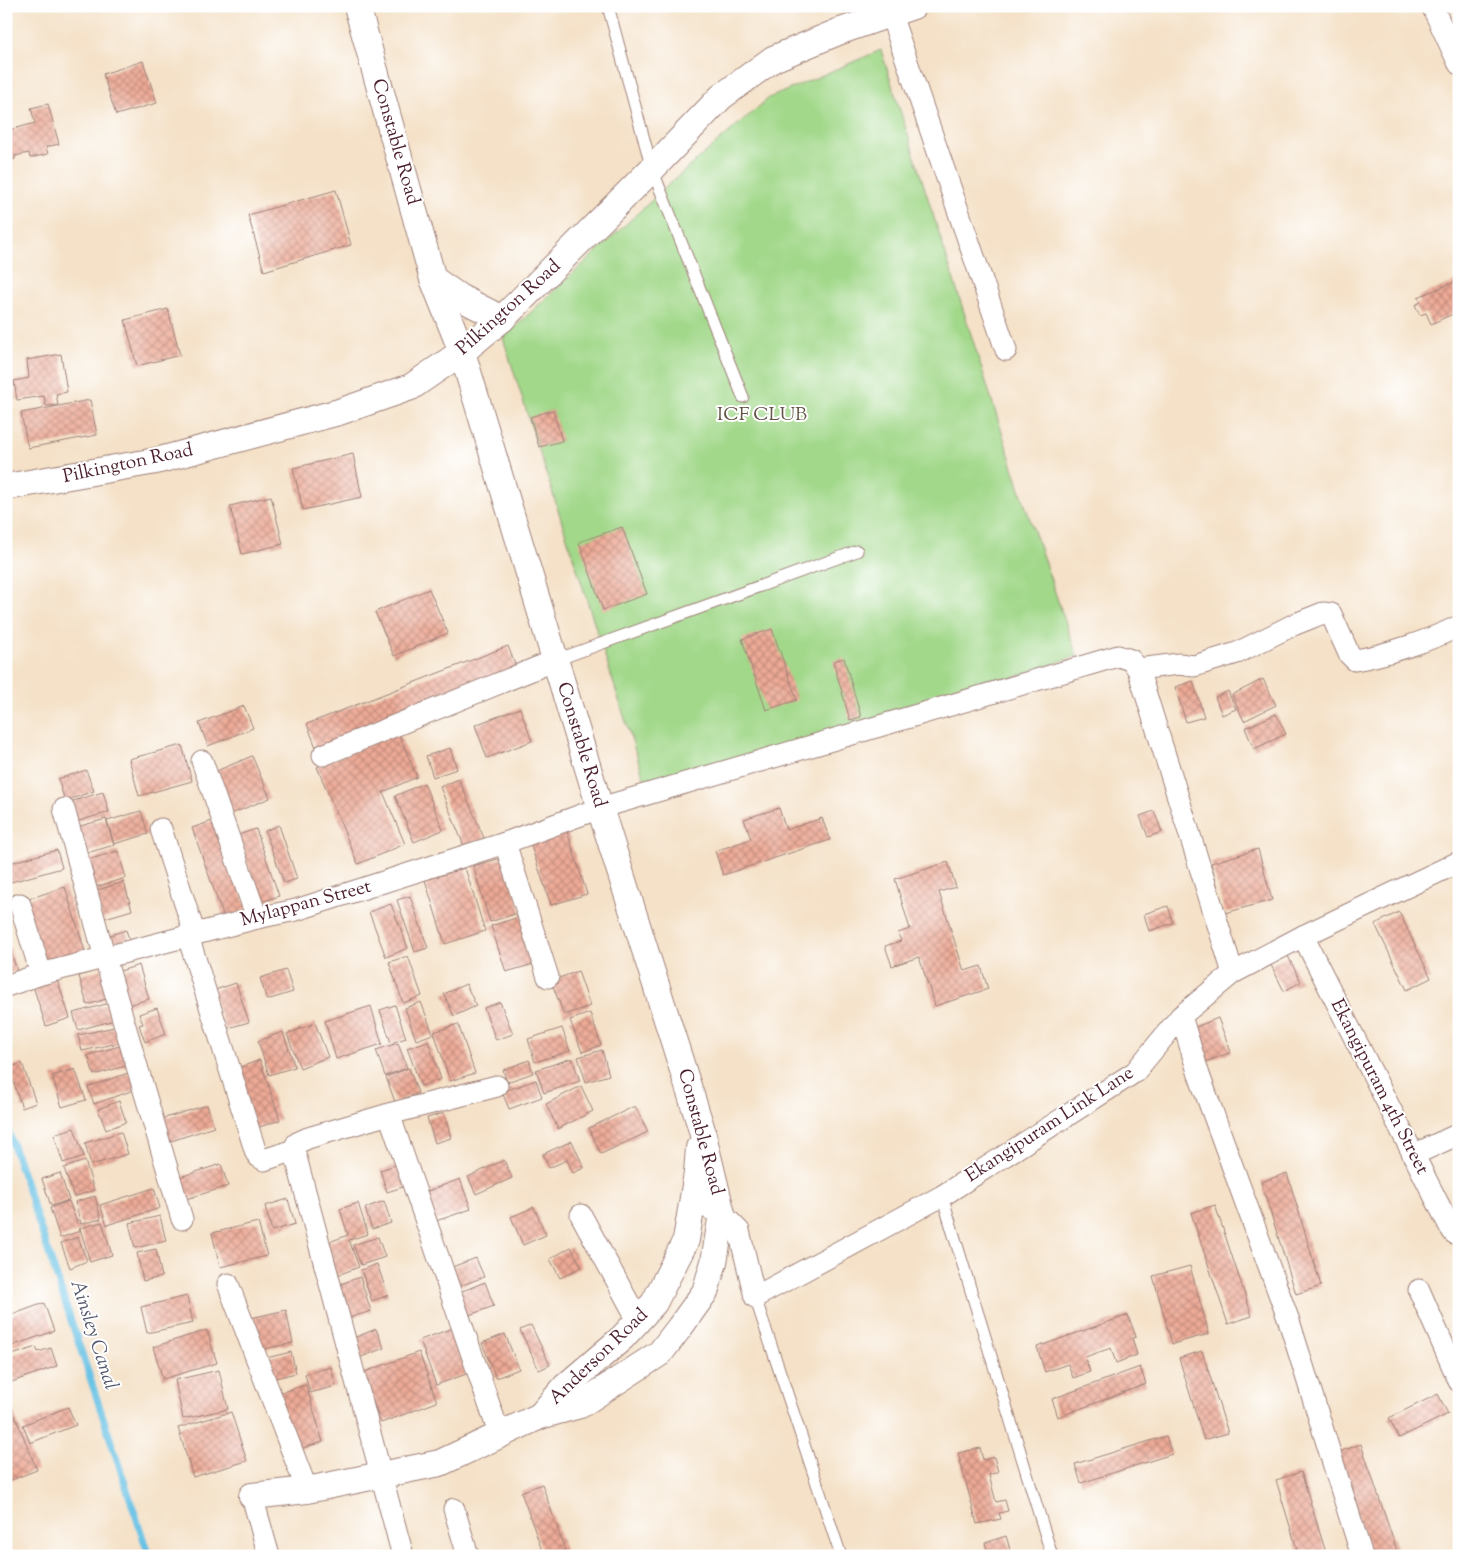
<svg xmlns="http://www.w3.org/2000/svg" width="1465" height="1562" viewBox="0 0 1465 1562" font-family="'Sorts Mill Goudy',serif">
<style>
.park{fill:#a1d889;stroke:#767c5a}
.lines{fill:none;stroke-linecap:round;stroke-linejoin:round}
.stream{stroke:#66c1e4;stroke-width:7}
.building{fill:url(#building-cross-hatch)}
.service-casing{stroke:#9f8079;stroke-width:13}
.minor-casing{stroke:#9f8079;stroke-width:23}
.tertiary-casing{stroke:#9f8079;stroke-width:28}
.service{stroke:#fff;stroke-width:11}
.minor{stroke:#fff;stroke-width:21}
.tertiary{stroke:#fff;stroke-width:26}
.labels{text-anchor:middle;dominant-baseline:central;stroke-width:4;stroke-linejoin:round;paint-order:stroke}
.street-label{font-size:19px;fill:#4a1f2b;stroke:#fff}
.park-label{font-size:19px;fill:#645647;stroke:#fff}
.water-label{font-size:20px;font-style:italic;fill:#54586c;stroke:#fff}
</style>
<defs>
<pattern id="building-cross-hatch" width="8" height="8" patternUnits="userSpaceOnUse" patternTransform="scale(1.25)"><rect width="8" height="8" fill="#edaa96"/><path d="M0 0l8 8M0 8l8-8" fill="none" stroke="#c28a7b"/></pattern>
</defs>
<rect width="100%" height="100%" fill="#fff"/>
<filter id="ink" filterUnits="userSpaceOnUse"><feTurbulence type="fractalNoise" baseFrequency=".02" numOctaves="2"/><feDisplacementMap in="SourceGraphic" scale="10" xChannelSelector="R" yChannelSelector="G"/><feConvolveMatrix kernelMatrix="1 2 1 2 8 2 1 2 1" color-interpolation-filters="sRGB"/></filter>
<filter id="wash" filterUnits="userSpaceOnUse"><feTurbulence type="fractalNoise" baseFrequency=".0096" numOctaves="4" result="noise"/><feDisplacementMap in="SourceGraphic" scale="20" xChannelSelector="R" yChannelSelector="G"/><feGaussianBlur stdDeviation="1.12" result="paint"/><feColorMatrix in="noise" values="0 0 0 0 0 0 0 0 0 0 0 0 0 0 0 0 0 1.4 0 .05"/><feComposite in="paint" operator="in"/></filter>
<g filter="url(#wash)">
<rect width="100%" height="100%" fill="#f4e1c7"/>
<!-- park -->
<polygon class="park" points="881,50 1024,502 1077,656 651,800 503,338 677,177 769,98"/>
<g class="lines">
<!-- stream -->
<polyline class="stream" points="6,1124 149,1556"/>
</g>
<g id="blocks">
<!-- building -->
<g class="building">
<polygon points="143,61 157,103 116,115 103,74"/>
<polygon points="48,104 59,144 46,147 48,154 30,158 29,153 15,156 15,159 6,162 6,131 35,123 31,108"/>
<polygon points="336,190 351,245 264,271 248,215"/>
<polygon points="1459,280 1459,322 1455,313 1431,324 1426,313 1420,315 1415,305 1421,302 1418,297"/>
<polygon points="168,309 180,355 137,366 125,320"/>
<polygon points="61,354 67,392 56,394 58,405 46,406 44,396 17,400 14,381 29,378 27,360"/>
<polygon points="90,400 97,435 28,448 21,413"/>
<polygon points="553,410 562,441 539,447 530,417"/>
<polygon points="353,454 362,497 303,510 293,468"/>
<polygon points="271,496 283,544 242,554 230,506"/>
<polygon points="622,527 647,594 603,610 579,542"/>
<polygon points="429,589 448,633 394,656 375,612"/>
<polygon points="772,629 797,700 766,710 742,639"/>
<polygon points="508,646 518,672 317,750 307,724"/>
<polygon points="844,658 861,717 850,720 833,661"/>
<polygon points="1263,679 1276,705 1244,721 1232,695"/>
<polygon points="1193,681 1204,717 1186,722 1175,687"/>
<polygon points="1228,691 1236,709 1222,715 1215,697"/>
<polygon points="244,706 253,728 208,746 199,723"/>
<polygon points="520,708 532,741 487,758 475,725"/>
<polygon points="1276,714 1286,734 1254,749 1245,728"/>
<polygon points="398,732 417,777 383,792 405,844 358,864 317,767"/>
<polygon points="182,745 192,781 139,796 129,759"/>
<polygon points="450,748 457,769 433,777 426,756"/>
<polygon points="252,756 270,798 231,814 214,772"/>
<polygon points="86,770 94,791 65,801 58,779"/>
<polygon points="459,779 484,838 464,846 440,787"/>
<polygon points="424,783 443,830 414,842 395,796"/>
<polygon points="103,792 109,812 72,823 66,803"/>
<polygon points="779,808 786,830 822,818 830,840 723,875 715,851 751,839 744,819"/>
<polygon points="141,811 148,834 114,844 107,821"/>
<polygon points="1154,811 1162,832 1148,837 1140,816"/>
<polygon points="106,819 114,845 80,855 73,828"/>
<polygon points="215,820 247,909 224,918 192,828"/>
<polygon points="279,825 297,879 284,883 265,831"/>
<polygon points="256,829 279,896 261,902 238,835"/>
<polygon points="567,831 587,894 551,905 530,843"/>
<polygon points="1258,849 1272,900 1225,913 1211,863"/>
<polygon points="57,850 62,868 11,882 6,864"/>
<polygon points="118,851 126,878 92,888 84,861"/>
<polygon points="505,857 521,912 490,922 473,866"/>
<polygon points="948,862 956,887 939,892 964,971 981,966 988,989 935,1006 919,957 892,966 885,946 901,941 898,933 910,929 895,879"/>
<polygon points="465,868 485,931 445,944 425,880"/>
<polygon points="124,882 132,910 102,919 94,891"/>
<polygon points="65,887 85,951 45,964 25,900"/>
<polygon points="410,896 428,948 415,952 397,900"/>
<polygon points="391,904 408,948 386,957 369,912"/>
<polygon points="1168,906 1173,923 1149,931 1144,914"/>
<polygon points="1399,912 1431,978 1407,990 1375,924"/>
<polygon points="522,916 537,963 506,972 491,926"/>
<polygon points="126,930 130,942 110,948 107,936"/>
<polygon points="6,937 17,971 6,975"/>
<polygon points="408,956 422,996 403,1003 389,962"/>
<polygon points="1288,956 1301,982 1284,991 1271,965"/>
<polygon points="139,965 149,999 125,1006 114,973"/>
<polygon points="101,969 109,998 87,1005 79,976"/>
<polygon points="286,970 293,992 267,1000 260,978"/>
<polygon points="578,971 590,1006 564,1015 551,981"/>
<polygon points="57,979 70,1018 46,1026 33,986"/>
<polygon points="236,983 249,1022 225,1029 212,991"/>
<polygon points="466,984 476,1006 454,1016 444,994"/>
<polygon points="421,1002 433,1034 416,1040 405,1008"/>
<polygon points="500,1002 513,1034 496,1040 484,1008"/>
<polygon points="110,1003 115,1020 78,1030 73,1013"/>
<polygon points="395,1005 406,1038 391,1043 380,1010"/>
<polygon points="371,1006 382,1044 336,1059 325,1021"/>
<polygon points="157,1008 166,1034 145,1042 139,1025 143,1024 139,1014"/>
<polygon points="590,1013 601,1045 582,1052 570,1020"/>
<polygon points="1218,1018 1231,1052 1206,1062 1193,1028"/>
<polygon points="315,1023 328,1057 300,1068 287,1034"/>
<polygon points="458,1024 475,1073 450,1081 434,1032"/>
<polygon points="119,1026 123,1042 82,1051 78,1035"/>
<polygon points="562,1028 570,1051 535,1062 528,1039"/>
<polygon points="283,1032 295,1067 269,1075 258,1041"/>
<polygon points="428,1041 441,1079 421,1086 407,1048"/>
<polygon points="398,1043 407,1068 385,1076 376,1050"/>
<polygon points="123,1045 129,1065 94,1075 88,1055"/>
<polygon points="602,1050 609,1075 586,1082 578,1057"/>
<polygon points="572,1058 580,1081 544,1093 536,1070"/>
<polygon points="260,1060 280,1120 254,1129 235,1069"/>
<polygon points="529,1060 533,1073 507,1082 503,1070"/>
<polygon points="22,1063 36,1103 22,1108 9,1068"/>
<polygon points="409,1068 418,1093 395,1102 386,1077"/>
<polygon points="75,1069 86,1100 62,1107 52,1076"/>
<polygon points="131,1072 137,1089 94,1104 88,1087"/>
<polygon points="536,1080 542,1097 509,1109 502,1092"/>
<polygon points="581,1086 593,1111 558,1129 546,1104"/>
<polygon points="119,1101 126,1122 106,1130 98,1109"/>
<polygon points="207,1105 214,1127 165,1143 158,1120"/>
<polygon points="635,1106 648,1132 601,1154 589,1128"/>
<polygon points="444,1113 451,1138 435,1143 427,1118"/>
<polygon points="74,1128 84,1156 63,1163 54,1134"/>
<polygon points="121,1132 128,1154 91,1165 85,1143"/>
<polygon points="572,1141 584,1168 573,1173 567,1160 549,1168 543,1154"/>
<polygon points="504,1160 512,1178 476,1194 468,1177"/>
<polygon points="85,1161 94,1190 74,1197 64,1168"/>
<polygon points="402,1163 409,1185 387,1192 380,1170"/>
<polygon points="221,1164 228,1186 186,1199 180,1177"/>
<polygon points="60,1173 69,1200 51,1206 42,1179"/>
<polygon points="1287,1173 1321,1286 1296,1294 1261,1182"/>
<polygon points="460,1179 471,1209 433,1222 423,1193"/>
<polygon points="154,1188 160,1208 107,1225 100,1205"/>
<polygon points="95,1196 101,1219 81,1224 75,1202"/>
<polygon points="288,1199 295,1224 272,1231 265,1206"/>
<polygon points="69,1201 80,1231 60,1238 50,1208"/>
<polygon points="384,1201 391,1223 372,1229 365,1208"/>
<polygon points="358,1203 368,1234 349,1240 359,1267 335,1276 324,1244 348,1235 340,1209"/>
<polygon points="1215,1205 1252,1316 1228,1324 1191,1213"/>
<polygon points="534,1207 546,1235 523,1245 511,1217"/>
<polygon points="160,1216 166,1241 135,1248 129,1223"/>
<polygon points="102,1222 112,1255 90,1262 80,1228"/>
<polygon points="258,1222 267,1256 220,1267 212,1233"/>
<polygon points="78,1237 87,1261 70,1268 61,1243"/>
<polygon points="378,1237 385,1257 361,1265 353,1245"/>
<polygon points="571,1247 582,1267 560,1278 550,1259"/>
<polygon points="156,1249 162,1277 143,1281 137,1253"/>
<polygon points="476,1258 484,1277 454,1288 447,1269"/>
<polygon points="377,1264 388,1295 372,1301 361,1270"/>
<polygon points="1190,1266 1209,1334 1172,1344 1153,1276"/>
<polygon points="360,1277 371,1311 349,1318 338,1285"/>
<polygon points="485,1282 494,1306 464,1317 455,1294"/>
<polygon points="187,1296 193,1323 147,1333 141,1307"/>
<polygon points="44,1303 54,1331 6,1348 6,1317"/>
<polygon points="286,1310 293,1343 250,1352 242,1320"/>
<polygon points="1128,1315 1136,1337 1132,1338 1137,1355 1116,1363 1111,1348 1085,1357 1090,1372 1073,1378 1068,1364 1045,1372 1037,1347"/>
<polygon points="531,1325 550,1365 539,1370 520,1330"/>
<polygon points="453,1328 469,1373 436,1385 420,1340"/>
<polygon points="376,1329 384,1348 359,1358 351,1339"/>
<polygon points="207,1330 217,1363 163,1379 153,1347"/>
<polygon points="505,1334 519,1369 496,1378 482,1343"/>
<polygon points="36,1347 38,1352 51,1348 57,1366 6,1384 6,1357"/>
<polygon points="1202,1351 1228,1433 1204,1440 1179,1358"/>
<polygon points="291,1352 296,1373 263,1381 258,1360"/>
<polygon points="419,1352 437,1402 381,1423 362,1373"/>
<polygon points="331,1367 336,1386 310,1393 305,1374"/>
<polygon points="1140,1367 1146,1384 1058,1417 1052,1399"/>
<polygon points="219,1370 228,1409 183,1419 175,1380"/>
<polygon points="306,1385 323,1442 282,1454 265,1397"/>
<polygon points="1438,1394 1448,1414 1399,1438 1389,1418"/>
<polygon points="11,1406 37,1470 6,1482 6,1408"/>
<polygon points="68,1407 76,1425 30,1443 23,1425"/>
<polygon points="231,1412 247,1461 193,1477 178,1428"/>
<polygon points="1166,1436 1172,1454 1081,1483 1075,1464"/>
<polygon points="1361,1444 1398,1554 1392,1556 1371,1556 1336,1453"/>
<polygon points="980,1448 983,1460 994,1457 998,1472 989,1475 996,1502 1005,1500 1008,1511 999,1513 1001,1519 977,1524 958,1453"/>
<polygon points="1301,1472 1327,1556 1299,1556 1276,1480"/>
<polygon points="542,1484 565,1550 548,1556 544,1556 521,1492"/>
<polygon points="1006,1536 1012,1556 989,1556 985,1543"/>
</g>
</g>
</g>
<g filter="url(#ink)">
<use href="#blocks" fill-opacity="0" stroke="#9f8079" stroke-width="1"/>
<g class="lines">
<defs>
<g id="service">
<polyline points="608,6 652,169 743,397"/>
<polyline points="556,660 857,551"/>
<polyline points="942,1196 1052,1556"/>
<polyline points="755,1297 841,1556"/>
</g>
<g id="minor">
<polyline points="1432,6 1459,64"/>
<polyline points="891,15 1006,350"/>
<path d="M1138,669L1179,664L1194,666L1237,653L1293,625L1323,613L1331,614L1349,654L1355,660C1386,655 1431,640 1459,626"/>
<polyline points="323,755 556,660"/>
<polyline points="202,761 257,918"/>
<polyline points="64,809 105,958 182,1219"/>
<polyline points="161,829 195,935"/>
<polyline points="505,843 548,977"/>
<polyline points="20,904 41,974"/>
<polyline points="188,936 256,1153 259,1157 264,1160 294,1150"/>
<polyline points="1303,936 1450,1227 1454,1233 1459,1235"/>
<polyline points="6,986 41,974 257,918 296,910 505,843 600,808 1118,656 1131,660 1138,669 1233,973"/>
<polyline points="1181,1016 1199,1075 1289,1321 1362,1556"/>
<polyline points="389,1114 500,1436"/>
<polyline points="1413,1155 1459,1134"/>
<polyline points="692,1201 722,1214 739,1231 755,1297 942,1196 1135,1072 1181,1016 1233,973 1303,936 1459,862"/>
<polyline points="581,1215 638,1320"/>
<polyline points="228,1284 307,1490"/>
<polyline points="1419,1290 1459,1381"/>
<polyline points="252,1496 269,1556"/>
<polyline points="454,1509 468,1556"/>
<polyline points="403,1556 294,1150 297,1143 308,1138 389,1114 497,1086"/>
</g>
<g id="tertiary">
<polyline points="433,279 459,297 502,319"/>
<polyline points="6,487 156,461 339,412 411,387 462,352 502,319 652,169 721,97 773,59 838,32 913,6"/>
<polyline points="540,1416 566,1386 622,1338 654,1303 686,1240 697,1173 699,1148"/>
<polyline points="252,1496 307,1490 440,1463 540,1416 580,1405 660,1353 680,1327 705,1292 714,1262 722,1214 701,1127 600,808 462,352 433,279 357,6"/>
</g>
</defs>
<!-- service casing -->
<use href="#service" class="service-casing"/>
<!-- minor casing -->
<use href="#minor" class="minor-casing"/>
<!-- tertiary casing -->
<use href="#tertiary" class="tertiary-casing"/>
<!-- service -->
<use href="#service" class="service"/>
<!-- minor -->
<use href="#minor" class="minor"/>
<!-- tertiary -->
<use href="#tertiary" class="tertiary"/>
</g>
</g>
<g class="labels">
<!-- street labels -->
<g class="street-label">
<text transform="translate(395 142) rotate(74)">Constable Road</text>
<text transform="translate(509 308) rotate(-42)">Pilkington Road</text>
<text transform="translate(128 464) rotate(-12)">Pilkington Road</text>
<text transform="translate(581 745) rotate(73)">Constable Road</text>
<text transform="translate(306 904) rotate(-15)">Mylappan Street</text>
<text transform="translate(1379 1087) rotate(63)">Ekangipuram 4th Street</text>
<text transform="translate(1050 1125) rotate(-33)">Ekangipuram Link Lane</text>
<text transform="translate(700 1132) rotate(75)">Constable Road</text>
<text transform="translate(599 1357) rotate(-44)">Anderson Road</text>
</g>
<!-- park labels -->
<g class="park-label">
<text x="762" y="415">ICF CLUB</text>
</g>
<!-- water labels -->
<g class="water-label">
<text transform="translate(93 1335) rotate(72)">Ainsley Canal</text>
</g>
</g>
<!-- margin -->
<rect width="1465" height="1562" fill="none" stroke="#fff" stroke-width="25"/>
</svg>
